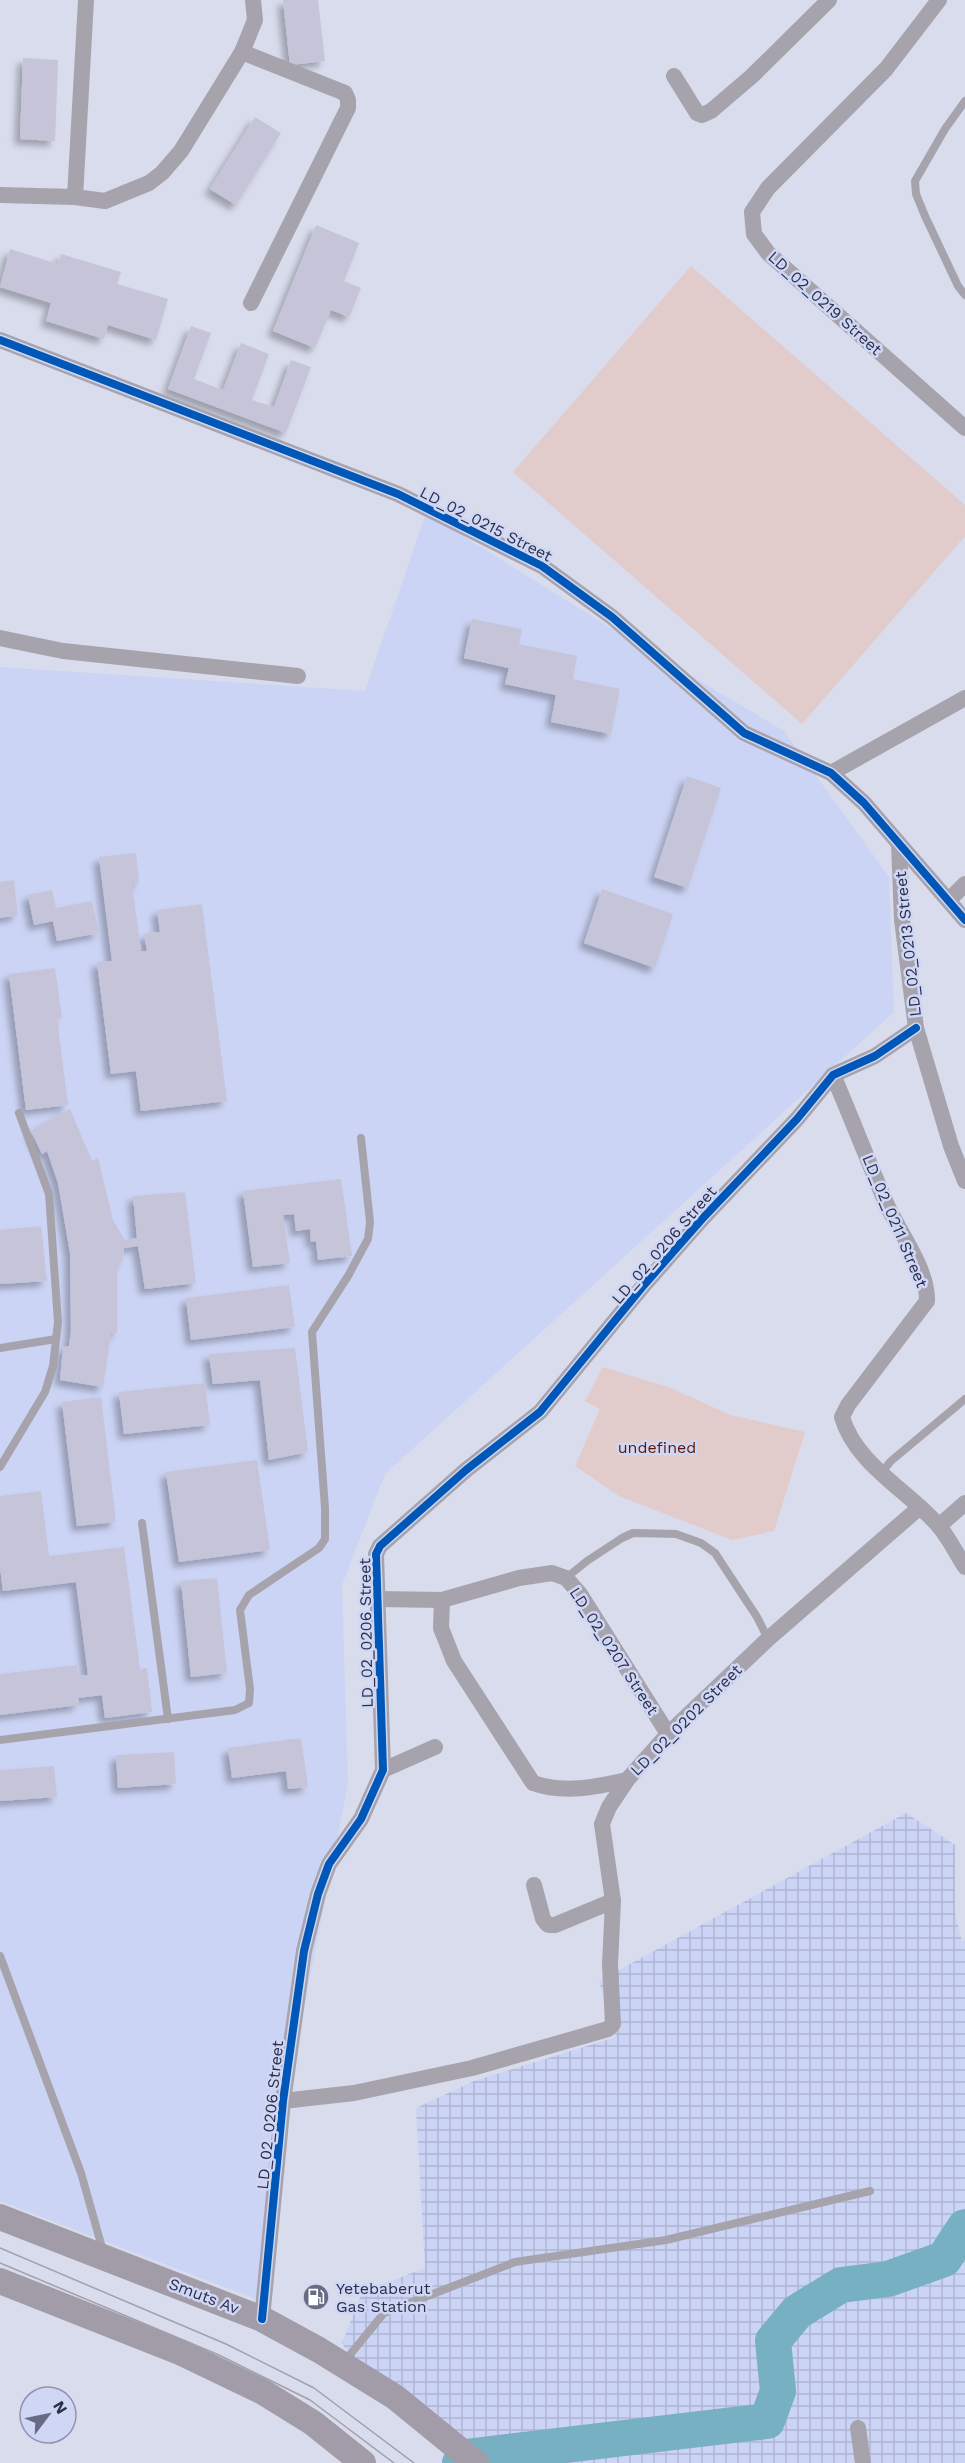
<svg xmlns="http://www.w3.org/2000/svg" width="965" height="2463" viewBox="0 0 965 2463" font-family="'Work Sans',sans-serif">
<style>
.built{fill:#ccd4f5}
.industrial{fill:url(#industrial-grid)}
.park{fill:#e2cbcb}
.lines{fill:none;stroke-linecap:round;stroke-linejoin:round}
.river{stroke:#77b0c2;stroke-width:36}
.building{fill:#c5c4d9;filter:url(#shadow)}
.service{stroke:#a7a3ac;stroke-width:8}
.minor{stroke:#a7a3ac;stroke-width:16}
.primary{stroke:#a19ca8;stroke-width:26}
.tram{stroke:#a1a0ac;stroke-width:1.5}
.cycleway-casing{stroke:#d0d7f4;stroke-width:11}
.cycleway{stroke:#0057b8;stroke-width:8}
.labels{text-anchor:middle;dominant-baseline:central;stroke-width:5;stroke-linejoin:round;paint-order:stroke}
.street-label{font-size:16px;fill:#2a2f4c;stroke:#d0d7f4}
.park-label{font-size:16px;fill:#621600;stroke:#d0d7f4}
.poi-label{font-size:16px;fill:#2a2f4c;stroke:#d0d7f4;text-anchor:start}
</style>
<defs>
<pattern id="industrial-grid" width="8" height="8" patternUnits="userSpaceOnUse" patternTransform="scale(1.5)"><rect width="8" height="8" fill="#ccd4f5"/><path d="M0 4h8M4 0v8" fill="none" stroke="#afb6d4"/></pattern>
<filter id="shadow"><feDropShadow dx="-5.5" dy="5.5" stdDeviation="3" flood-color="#0004"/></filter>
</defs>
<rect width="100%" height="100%" fill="#d8dcec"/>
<!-- built -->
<polygon class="built" points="426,513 606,625 784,731 889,877 894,1012 385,1474 342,1585 348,1784 284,2108 256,2299 0,2201 0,667 365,691"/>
<!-- industrial -->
<polygon class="industrial" points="906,1813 955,1845 955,1912 962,1942 965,1940 965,2463 471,2463 350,2357 342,2343 362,2292 425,2268 416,2108 474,2081 616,2037 599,1981"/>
<!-- park -->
<g class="park">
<polygon points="691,266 965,505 965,536 802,724 513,472"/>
<polygon points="603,1367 671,1388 730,1415 805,1432 774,1531 732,1540 619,1496 575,1466 600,1409 585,1401"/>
</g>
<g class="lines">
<!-- river -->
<polyline class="river" points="460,2463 465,2457 767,2421 778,2391 773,2341 797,2312 841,2285 888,2279 944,2259 965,2227"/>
</g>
<!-- building -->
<g class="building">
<polygon points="283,0 318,0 325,61 290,65"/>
<polygon points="23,58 58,60 55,141 20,139"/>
<polygon points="255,117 281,133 236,205 210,189"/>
<polygon points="316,225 359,243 344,281 361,288 349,317 331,310 315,348 273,331"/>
<polygon points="10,249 58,264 61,254 121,272 117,284 168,299 156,340 108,325 104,339 46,321 51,303 0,287"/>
<polygon points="191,326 211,333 194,379 223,390 241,343 269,354 252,400 274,407 291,360 311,367 286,433 168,389"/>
<polygon points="472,619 522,629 519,644 577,656 573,679 620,689 611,734 551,722 556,695 505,684 509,668 464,658"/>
<polygon points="687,776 721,788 688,888 654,877"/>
<polygon points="136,853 139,883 132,884 141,951 147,951 144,934 160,932 157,910 202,904 227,1101 141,1111 136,1071 111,1074 97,962 112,961 99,857"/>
<polygon points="14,880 18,915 0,918 0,882"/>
<polygon points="602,889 673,914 655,968 584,943"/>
<polygon points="52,890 56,908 92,901 99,933 57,941 53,921 34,925 28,895"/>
<polygon points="55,968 62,1018 57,1019 68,1105 26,1110 9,974"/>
<polygon points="70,1109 92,1161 98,1158 113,1220 125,1240 137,1238 133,1196 185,1192 196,1283 145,1289 138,1246 124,1248 123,1259 117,1269 117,1333 111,1333 103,1387 60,1380 63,1347 69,1346 71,1330 70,1253 58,1183 47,1151 42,1154 31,1131"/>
<polygon points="341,1179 352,1256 318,1260 316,1241 311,1242 310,1229 296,1231 294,1214 283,1215 290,1263 253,1267 243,1191"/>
<polygon points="41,1226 47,1281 0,1284 0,1230"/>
<polygon points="289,1285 295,1327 191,1340 186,1298"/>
<polygon points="295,1348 308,1452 269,1460 260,1380 213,1384 209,1354"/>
<polygon points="205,1383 210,1425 124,1434 119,1392"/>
<polygon points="101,1397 116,1522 77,1526 62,1402"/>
<polygon points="257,1460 270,1550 179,1562 166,1472"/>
<polygon points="41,1491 49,1556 124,1547 140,1669 147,1668 152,1712 105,1718 102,1695 78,1698 79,1705 0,1715 0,1674 77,1665 78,1676 88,1675 76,1582 3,1591 0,1567 0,1496"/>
<polygon points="217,1578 227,1673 191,1677 181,1581"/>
<polygon points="301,1738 308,1787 288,1789 286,1771 232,1778 228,1748"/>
<polygon points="174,1752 176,1784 118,1788 116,1755"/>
<polygon points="54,1766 57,1797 0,1801 0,1770"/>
</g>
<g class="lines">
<!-- service -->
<g class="service">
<polyline points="965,101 945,129 915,181 916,194 925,216 958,286 965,295"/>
<polyline points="0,1348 56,1339"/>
<polyline points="0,1467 45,1392 53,1366 58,1322 49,1194 19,1113"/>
<polyline points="881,1473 891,1461 965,1399"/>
<polyline points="142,1523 168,1719"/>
<polyline points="566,1578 587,1561 622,1538 633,1533 676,1534 701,1543 715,1553 757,1617 768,1639"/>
<polyline points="0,1740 235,1710 249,1703 250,1689 240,1610 249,1595 319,1548 325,1539 325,1508 312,1332 348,1276 368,1239 370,1222 361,1138"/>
<polyline points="0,1956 81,2173 103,2251"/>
<polyline points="344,2362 384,2313 515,2262 666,2240 870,2191"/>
</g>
<!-- minor -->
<g class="minor">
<polyline points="939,0 886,69 768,188 752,212 754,234 768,253 965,428"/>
<polyline points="242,52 345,93 348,100 348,108 251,303"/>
<polyline points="674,76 697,113 702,115 711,111 752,76 829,0"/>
<polyline points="0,195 75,197 105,201 149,183 162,173 181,151 242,52 255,20 253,0"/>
<polyline points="75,197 86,0"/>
<polyline points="0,340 398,494 542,566 612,617 744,733 831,773 864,803 965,920"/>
<polyline points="0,638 63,651 298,676"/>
<polyline points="831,773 965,698"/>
<polyline points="899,844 902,920 916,1028 951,1146 965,1181"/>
<polyline points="949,900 965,884"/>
<path d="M833,1075C851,1117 868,1161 886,1203C899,1232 928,1269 927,1301L848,1405L842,1417C855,1463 907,1490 937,1524C948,1536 956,1553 965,1567"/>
<polyline points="939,1526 965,1503"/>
<polyline points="378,1599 442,1600 519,1578 552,1573 566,1578 580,1594 668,1734"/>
<path d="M442,1600L441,1628L454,1661L533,1783C564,1794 596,1787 627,1780"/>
<polyline points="383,1770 435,1747"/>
<polyline points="534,1885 543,1919 548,1925 555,1925 613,1901"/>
<polyline points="283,2101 354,2093 472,2068 608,2029 613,2024 610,1965 613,1901 602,1824 609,1807 627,1780 668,1734 768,1639 920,1507"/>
<polyline points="262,2319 283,2101 304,1951 318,1894 329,1864 361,1819 383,1770 376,1554 380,1546 466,1470 540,1412 644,1285 702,1219 797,1119 833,1075 875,1056 916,1028"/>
<polyline points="858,2428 863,2463"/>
</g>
<!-- primary -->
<g class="primary">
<polyline points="0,2217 262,2319 319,2350 395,2397 476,2463"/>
<polyline points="0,2281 182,2353 263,2392 313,2423 363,2463"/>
</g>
<!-- tram -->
<g class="tram">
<polyline points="0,2248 226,2344 314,2388 414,2463"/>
<polyline points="0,2263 219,2355 310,2400 394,2463"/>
</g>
<defs>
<g id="cycleway">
<polyline points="0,340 398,494 542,566 612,617 744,733 831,773 864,803 965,920"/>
<polyline points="262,2319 283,2101 304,1951 318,1894 329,1864 361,1819 383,1770 376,1554 380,1546 466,1470 540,1412 644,1285 702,1219 797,1119 833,1075 875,1056 916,1028"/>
</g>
</defs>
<!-- cycleway casing -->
<use href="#cycleway" class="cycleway-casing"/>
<!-- cycleway -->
<use href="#cycleway" class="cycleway"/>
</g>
<!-- icons -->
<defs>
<symbol id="fuel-disc" viewBox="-11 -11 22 22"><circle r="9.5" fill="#676c84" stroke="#d0d7f4"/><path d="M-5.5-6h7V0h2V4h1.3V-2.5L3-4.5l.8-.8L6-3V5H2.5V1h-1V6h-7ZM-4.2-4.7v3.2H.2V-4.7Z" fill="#fff"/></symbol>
</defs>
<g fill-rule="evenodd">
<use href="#fuel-disc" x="301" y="2282" width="30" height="30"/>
</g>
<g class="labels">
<!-- street labels -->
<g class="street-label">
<text transform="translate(825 303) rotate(42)">LD_02_0219 Street</text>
<text transform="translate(486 524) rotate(27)">LD_02_0215 Street</text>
<text transform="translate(908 944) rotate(-96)">LD_02_0213 Street</text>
<text transform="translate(895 1221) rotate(67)">LD_02_0211 Street</text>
<text transform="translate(664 1245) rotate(-49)">LD_02_0206 Street</text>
<text transform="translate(366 1633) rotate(-91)">LD_02_0206 Street</text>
<text transform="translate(614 1651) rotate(57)">LD_02_0207 Street</text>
<text transform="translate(686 1720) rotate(-45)">LD_02_0202 Street</text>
<text transform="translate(270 2115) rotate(-84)">LD_02_0206 Street</text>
<text transform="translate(204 2296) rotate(21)">Smuts Av</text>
</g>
<!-- park labels -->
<g class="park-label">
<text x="657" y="1447">undefined</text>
</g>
<!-- poi labels -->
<g class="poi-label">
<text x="336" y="2288">Yetebaberut<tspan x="336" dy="18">Gas Station</tspan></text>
</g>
</g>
<!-- north arrow -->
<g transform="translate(48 2415) rotate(58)"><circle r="28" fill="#d0d7f4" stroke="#8e94b1" stroke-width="1.5"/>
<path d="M0-4.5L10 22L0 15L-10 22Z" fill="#676c84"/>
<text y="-9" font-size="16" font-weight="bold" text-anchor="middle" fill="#2a2f4c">N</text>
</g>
</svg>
